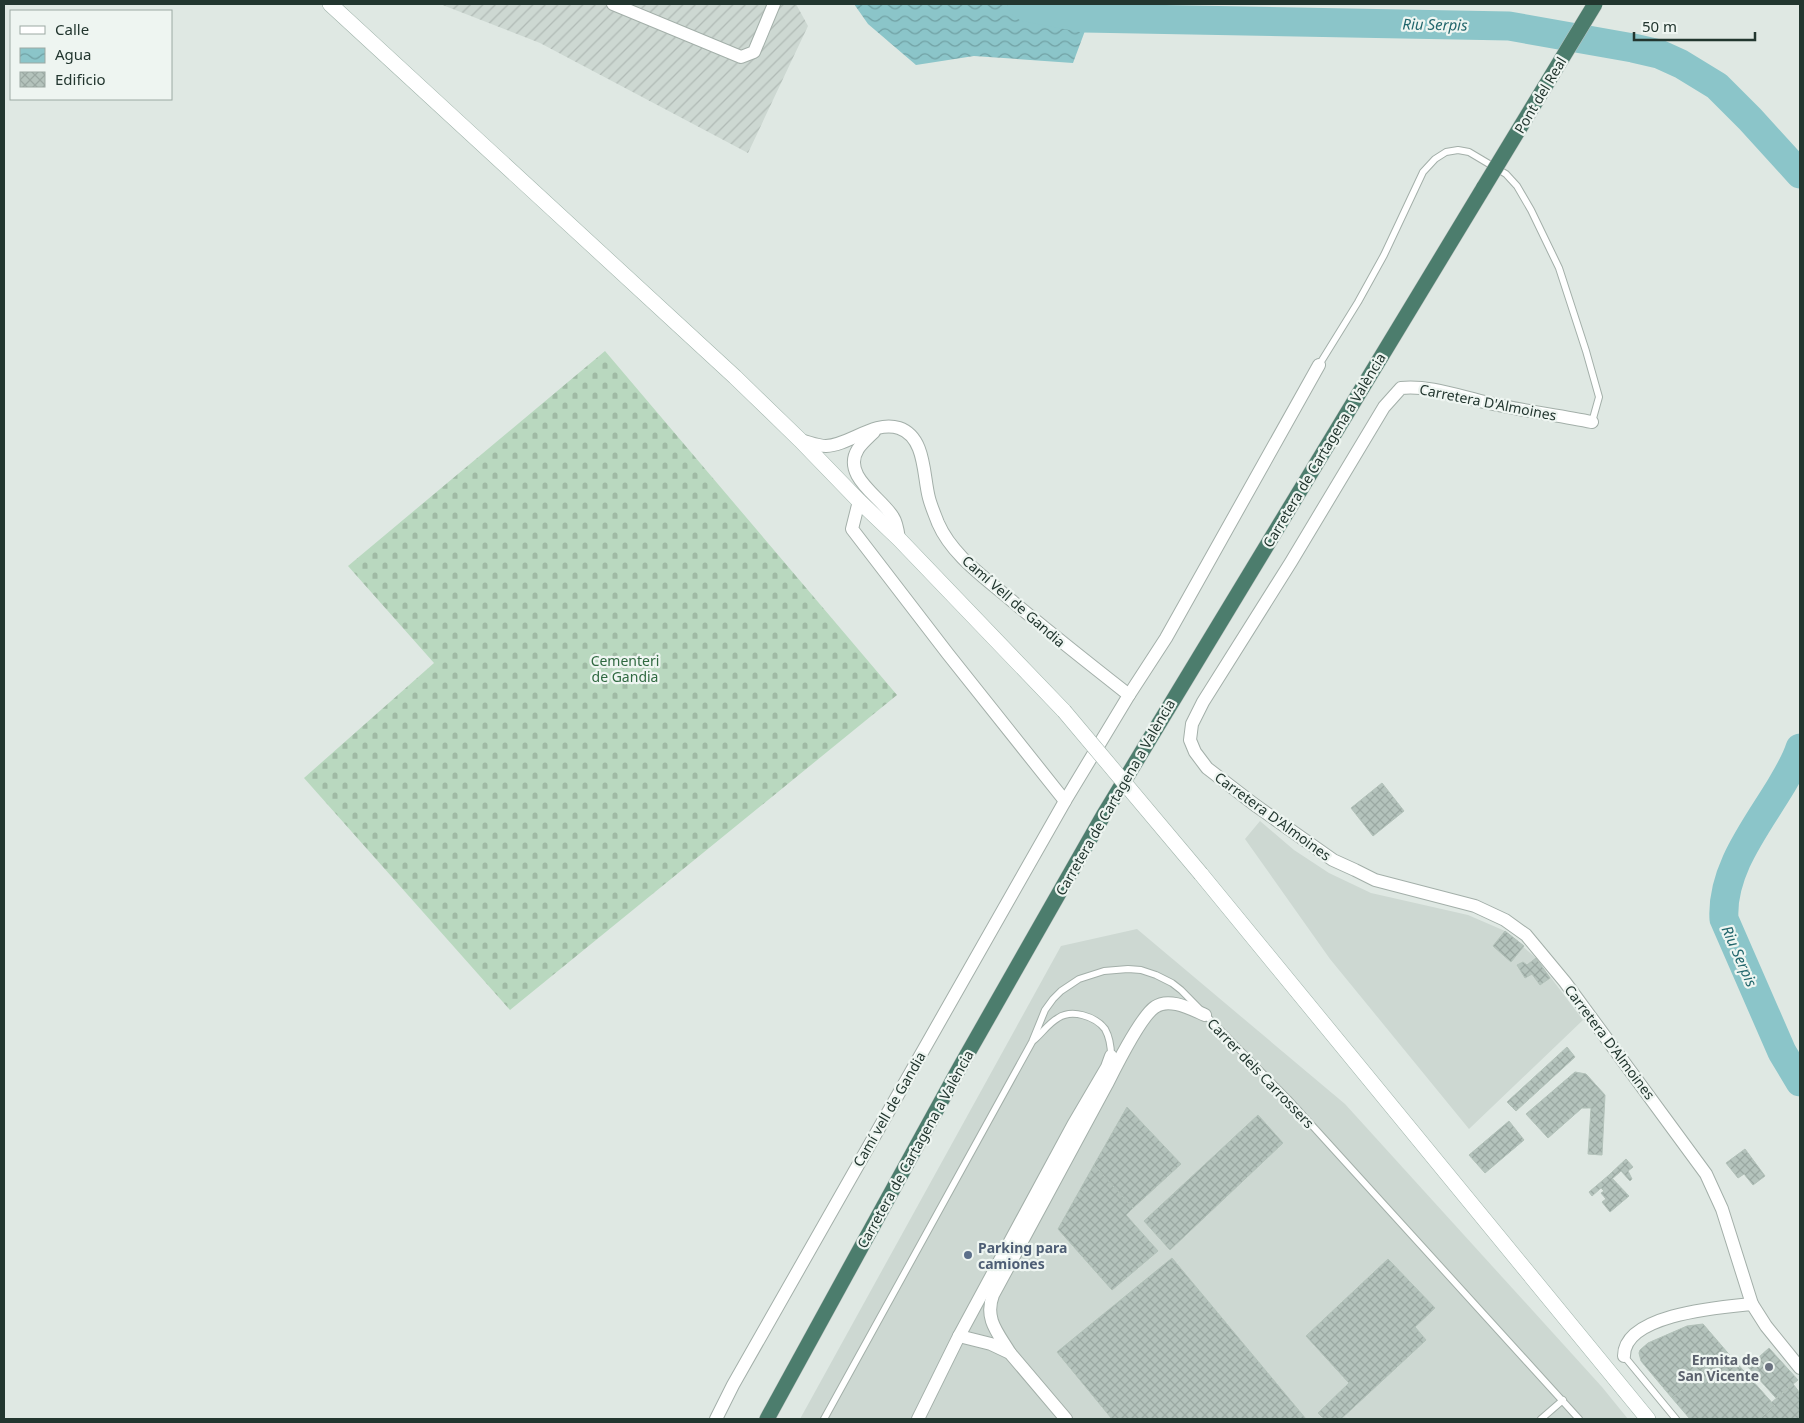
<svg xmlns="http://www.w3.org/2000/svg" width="1804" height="1423" viewBox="0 0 1804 1423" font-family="'Noto Sans',sans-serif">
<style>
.built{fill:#cdd8d2}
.industrial{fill:url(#industrial-furrows)}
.cemetery{fill:url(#cemetery-stones)}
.water{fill:url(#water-waves)}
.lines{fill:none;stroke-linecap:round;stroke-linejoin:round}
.river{stroke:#8bc5c9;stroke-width:29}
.building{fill:url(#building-cross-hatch);stroke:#b2c1b9}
.service-casing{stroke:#a3afa9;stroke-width:8}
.minor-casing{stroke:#a3afa9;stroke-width:14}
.secondary-casing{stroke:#9fb3aa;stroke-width:16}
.trunk-casing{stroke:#bdc3c1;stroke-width:16}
.service{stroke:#fff;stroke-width:6}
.minor{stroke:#fff;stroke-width:12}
.secondary{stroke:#fff;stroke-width:15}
.trunk{stroke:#4c7d6d;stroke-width:15}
.secondary-bridge-casing{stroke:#9fb3aa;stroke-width:16;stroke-linecap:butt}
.trunk-bridge-casing{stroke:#bdc3c1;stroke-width:16;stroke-linecap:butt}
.secondary-bridge{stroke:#fff;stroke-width:15}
.trunk-bridge{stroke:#4c7d6d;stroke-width:15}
.service-dot{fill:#5c6f8a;stroke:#eef5f1;stroke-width:2}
.worship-dot{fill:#6b7280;stroke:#eef5f1;stroke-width:2}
.labels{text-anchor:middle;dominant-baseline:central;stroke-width:4.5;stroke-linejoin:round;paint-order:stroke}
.street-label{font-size:14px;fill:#22362f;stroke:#eef5f1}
.park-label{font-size:14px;fill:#306941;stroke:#eef5f1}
.service-label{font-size:14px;font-weight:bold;fill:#4e5e75;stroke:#eef5f1;text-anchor:start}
.worship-label{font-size:14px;font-weight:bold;fill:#5b616d;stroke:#eef5f1;text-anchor:end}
.water-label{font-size:15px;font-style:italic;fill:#22666c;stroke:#eef5f1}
</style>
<defs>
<pattern id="industrial-furrows" width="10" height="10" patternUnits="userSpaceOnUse" patternTransform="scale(1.25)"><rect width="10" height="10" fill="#cdd8d2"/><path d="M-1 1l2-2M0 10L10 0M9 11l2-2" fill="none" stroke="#b0bab5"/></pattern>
<pattern id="cemetery-stones" width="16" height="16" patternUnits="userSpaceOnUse" patternTransform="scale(1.25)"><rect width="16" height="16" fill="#b9d8bf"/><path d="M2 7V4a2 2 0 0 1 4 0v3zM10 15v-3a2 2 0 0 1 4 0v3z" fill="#9fbaa4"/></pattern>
<pattern id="water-waves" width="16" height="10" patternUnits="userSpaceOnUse" patternTransform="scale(1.25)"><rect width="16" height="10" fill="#8bc5c9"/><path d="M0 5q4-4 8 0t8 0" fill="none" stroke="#71a1a4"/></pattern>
<pattern id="building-cross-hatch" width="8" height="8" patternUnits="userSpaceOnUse" patternTransform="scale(1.25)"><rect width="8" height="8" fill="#b4c3bc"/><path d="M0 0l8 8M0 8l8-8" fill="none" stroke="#9aa8a2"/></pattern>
</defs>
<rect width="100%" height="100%" fill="#dfe8e3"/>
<!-- built -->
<g class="built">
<polygon points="1260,821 1294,850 1329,873 1371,893 1468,915 1505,931 1536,958 1583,1020 1469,1129 1330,959 1245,839"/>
<polygon points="1137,929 1345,1104 1602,1387 1628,1419 800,1419 1061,946"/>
</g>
<!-- industrial -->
<polygon class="industrial" points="440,4 796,4 808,26 748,153 540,43"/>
<!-- cemetery -->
<polygon class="cemetery" points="605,351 897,695 510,1010 304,778 434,663 348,566"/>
<!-- water -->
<polygon class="water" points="854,4 1095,4 1073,63 974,56 916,65 868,24"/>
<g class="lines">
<!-- river -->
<g class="river">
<polyline points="1022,4 1026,7 1084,18 1509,26 1633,48 1659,54 1681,64 1717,86 1750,119 1800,174"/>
<path d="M1800,748C1796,761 1788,774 1781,786C1757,826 1721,870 1724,919L1782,1052L1800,1082"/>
</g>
</g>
<!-- building -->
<g class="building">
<polygon points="1382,783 1404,811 1373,836 1351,808"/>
<polygon points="1505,931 1524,946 1511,962 1493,946"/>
<polygon points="1536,958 1550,978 1540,985 1532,974 1525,978 1517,965 1523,962 1527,965"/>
<polygon points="1567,1047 1575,1057 1516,1111 1507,1102"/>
<polygon points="1575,1072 1586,1074 1605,1095 1602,1155 1588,1154 1591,1108 1582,1108 1548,1138 1526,1114"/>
<polygon points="1127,1107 1181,1164 1133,1208 1094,1165"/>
<polygon points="1258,1115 1283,1143 1170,1250 1144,1221"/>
<polygon points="1509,1121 1524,1140 1485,1173 1469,1155"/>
<polygon points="1745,1149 1765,1176 1753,1185 1744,1174 1738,1178 1726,1163"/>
<polygon points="1626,1159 1633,1167 1628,1171 1632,1179 1630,1181 1621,1171 1612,1179 1609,1175"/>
<polygon points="1094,1165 1133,1208 1126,1215 1158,1251 1112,1290 1058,1229"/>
<polygon points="1609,1175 1629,1196 1610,1212 1602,1202 1606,1199 1601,1193 1604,1191 1601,1188 1592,1196 1589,1192"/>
<polygon points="1172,1258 1306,1419 1112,1419 1057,1352"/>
<polygon points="1388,1259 1435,1308 1415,1327 1426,1340 1341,1419 1324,1419 1318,1413 1349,1383 1306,1336"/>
<polygon points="1703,1324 1727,1352 1672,1398 1641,1361 1639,1353 1640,1350 1648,1343 1687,1326"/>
<polygon points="1769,1348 1798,1380 1776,1398 1748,1367"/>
<polygon points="1727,1352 1775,1406 1759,1419 1690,1419 1672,1398"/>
<polygon points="1793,1384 1800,1393 1800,1419 1759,1419 1775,1406 1771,1403"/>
</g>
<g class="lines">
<defs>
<g id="service">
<polyline points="1319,365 1358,302 1384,255 1423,172 1435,159 1446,152 1458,150 1469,152 1506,174 1517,186 1531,210 1559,268 1586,351 1599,397 1592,422"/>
<path d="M1034,1040C1042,1033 1049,1023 1058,1018C1072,1009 1095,1016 1105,1029C1110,1038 1111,1046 1111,1056"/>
<polyline points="1624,1356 1676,1419"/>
<polyline points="824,1419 1032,1042 1045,1010 1053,999 1061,991 1079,979 1104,971 1128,969 1141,970 1156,975 1172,983 1181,990 1288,1099 1579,1419"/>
<polyline points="1541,1419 1563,1400"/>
</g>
<g id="minor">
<polyline points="613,4 741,57 754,52 774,4"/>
<path d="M1592,422C1558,415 1523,411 1489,403C1461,397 1430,385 1401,388L1384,407L1291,562L1203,702L1192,724L1190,740L1195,752L1207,768L1255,805L1333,860L1355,870L1375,880L1475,906L1505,920L1526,935L1565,982L1706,1174L1722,1209L1752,1304"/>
<path d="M874,432C869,437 862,443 858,449C841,476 881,497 893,517C897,523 898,532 899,539"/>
<path d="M800,440C809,442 817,446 826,446C850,445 874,420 899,428C926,437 923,476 929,498C931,506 935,515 938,523C951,553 980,574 1005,595C1045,629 1087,662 1129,695"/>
<polyline points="859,501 852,529 948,654 1065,801"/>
<polyline points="959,1336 991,1344 1010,1353 1066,1419"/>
<path d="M1010,1353C998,1333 984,1319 993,1295C1031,1225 1069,1154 1107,1084C1115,1068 1141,1016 1155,1007C1169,997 1191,1009 1205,1015"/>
<path d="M1624,1356C1624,1314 1722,1307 1752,1304L1766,1326L1800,1368"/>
<polyline points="716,1419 733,1385 1065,801 1129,695 1166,638 1319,365"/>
<polyline points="918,1419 959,1336 1073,1125 1107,1067 1111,1056"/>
</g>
<g id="secondary">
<polyline points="330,4 735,377 800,440 859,501 899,539 1064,711"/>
<polyline points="1201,874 1648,1419"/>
</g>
<polyline id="trunk" points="767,1419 960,1067 1103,816 1484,187"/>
</defs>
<!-- service casing -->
<use href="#service" class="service-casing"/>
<!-- minor casing -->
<use href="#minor" class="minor-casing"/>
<!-- secondary casing -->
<use href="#secondary" class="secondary-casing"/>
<!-- trunk casing -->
<use href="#trunk" class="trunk-casing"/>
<!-- service -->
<use href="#service" class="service"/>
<!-- minor -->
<use href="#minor" class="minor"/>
<!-- secondary -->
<use href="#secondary" class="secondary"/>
<!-- trunk -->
<use href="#trunk" class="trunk"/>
<defs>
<polyline id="secondary-bridge" points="1064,711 1201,874"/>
<polyline id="trunk-bridge" points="1484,187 1595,4"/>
</defs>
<!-- secondary-bridge casing -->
<use href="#secondary-bridge" class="secondary-bridge-casing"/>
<!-- trunk-bridge casing -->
<use href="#trunk-bridge" class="trunk-bridge-casing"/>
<!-- secondary-bridge -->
<use href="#secondary-bridge" class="secondary-bridge"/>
<!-- trunk-bridge -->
<use href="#trunk-bridge" class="trunk-bridge"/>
</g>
<!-- markers -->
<circle class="service-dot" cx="968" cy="1255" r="5"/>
<circle class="worship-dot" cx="1769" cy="1367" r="5"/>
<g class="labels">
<!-- street labels -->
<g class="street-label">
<text transform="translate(1540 95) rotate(-59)">Pont del Real</text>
<text transform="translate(1488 402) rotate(11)">Carretera D'Almoines</text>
<text transform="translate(1324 450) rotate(-59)">Carretera de Cartagena a València</text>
<text transform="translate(1014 601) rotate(41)">Camí Vell de Gandia</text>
<text transform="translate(1115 797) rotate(-60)">Carretera de Cartagena a València</text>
<text transform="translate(1273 816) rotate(36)">Carretera D'Almoines</text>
<text transform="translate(1610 1042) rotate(53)">Carretera D'Almoines</text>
<text transform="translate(1261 1073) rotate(46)">Carrer dels Carrossers</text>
<text transform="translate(889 1109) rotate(-60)">Camí vell de Gandia</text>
<text transform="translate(915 1149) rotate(-61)">Carretera de Cartagena a València</text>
</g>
<!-- park labels -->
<g class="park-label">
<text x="625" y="660">Cementeri<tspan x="625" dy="16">de Gandia</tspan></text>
</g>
<!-- service labels -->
<g class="service-label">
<text x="978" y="1247">Parking para<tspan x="978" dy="16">camiones</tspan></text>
</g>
<!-- worship labels -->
<g class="worship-label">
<text x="1759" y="1359">Ermita de<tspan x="1759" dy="16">San Vicente</tspan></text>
</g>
<!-- water labels -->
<g class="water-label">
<text transform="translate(1435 24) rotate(1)">Riu Serpis</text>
<text transform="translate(1740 956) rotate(66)">Riu Serpis</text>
</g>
</g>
<!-- border -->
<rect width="1804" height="1423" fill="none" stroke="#22362f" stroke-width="10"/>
<!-- legend -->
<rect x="10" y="10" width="162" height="90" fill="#eef5f1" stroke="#9ca9a3"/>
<rect x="20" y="26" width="25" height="8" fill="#ffffff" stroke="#9ca9a3"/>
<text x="55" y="35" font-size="15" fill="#22362f">Calle</text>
<rect x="20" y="48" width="25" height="15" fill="url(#water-waves)" stroke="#9ca9a3"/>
<text x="55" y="60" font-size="15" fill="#22362f">Agua</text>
<rect x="20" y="72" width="25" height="15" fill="url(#building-cross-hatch)" stroke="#9ca9a3"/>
<text x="55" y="85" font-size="15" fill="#22362f">Edificio</text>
<!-- scale -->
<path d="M1634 32v8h121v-8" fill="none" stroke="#22362f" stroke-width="2.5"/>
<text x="1642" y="32" font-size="15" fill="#22362f" stroke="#eef5f1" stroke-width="4" paint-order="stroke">50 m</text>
</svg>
